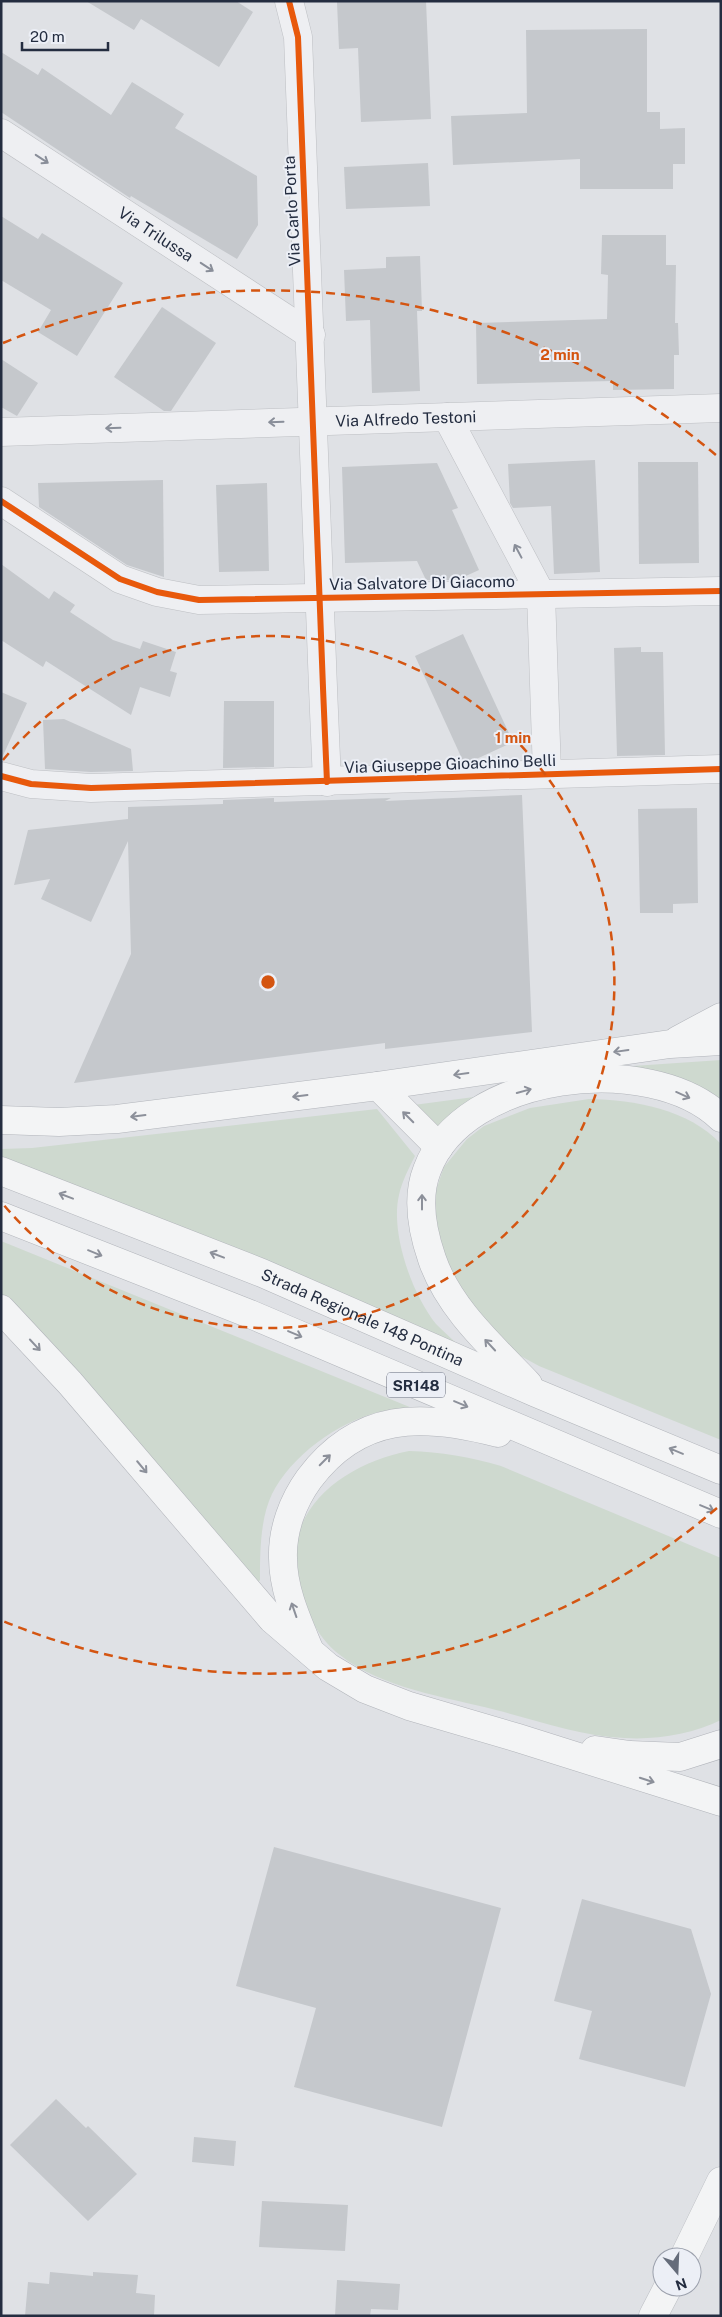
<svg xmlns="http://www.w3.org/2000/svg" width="722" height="2317" viewBox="0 0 722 2317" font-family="'Public Sans',sans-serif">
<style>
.green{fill:#ced9cf}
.building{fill:#c5c8cc}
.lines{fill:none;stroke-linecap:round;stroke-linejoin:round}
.street-casing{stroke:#bdbfc3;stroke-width:29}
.primary-casing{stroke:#bbbec3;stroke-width:29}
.highway-casing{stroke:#b1b4ba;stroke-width:29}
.street{stroke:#eeeff2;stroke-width:28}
.primary{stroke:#f3f4f5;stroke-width:28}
.highway{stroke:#f3f4f5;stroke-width:28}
.cycleway-casing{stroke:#eceff6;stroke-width:9}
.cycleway{stroke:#e8590c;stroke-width:6}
.oneway{stroke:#898e99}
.oneway2{stroke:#8c909a}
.ring{fill:none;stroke:#d45511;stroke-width:2.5;stroke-dasharray:9 6}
.labels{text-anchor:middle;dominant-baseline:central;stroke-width:4;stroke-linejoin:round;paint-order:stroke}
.shield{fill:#eceff6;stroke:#606777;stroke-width:1}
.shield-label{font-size:15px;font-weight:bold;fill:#242d40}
.street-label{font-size:16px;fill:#242d40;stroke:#eceff6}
.centre{fill:#d45511;stroke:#eceff6;stroke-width:2.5}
.ring-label{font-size:15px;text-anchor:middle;font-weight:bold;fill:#d45511;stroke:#eceff6;stroke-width:4;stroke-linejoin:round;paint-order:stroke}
</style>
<rect width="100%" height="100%" fill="#dfe1e5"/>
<!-- green -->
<g class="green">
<polygon points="721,1060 721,1104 691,1083 633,1066"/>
<polygon points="474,1097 435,1128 406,1106"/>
<path d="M589,1099C635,1100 688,1109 721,1144V1440L539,1366L517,1354L461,1299L433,1234L436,1190L444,1167L467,1139L484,1126L530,1108Z"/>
<path d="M377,1109L415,1156C409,1168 402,1181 399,1195C390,1233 412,1294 436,1324C443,1331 451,1338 458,1345L1,1156V1149L32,1148Z"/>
<path d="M1,1241L417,1410C404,1410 392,1409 379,1412C338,1422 291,1456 272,1494C260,1519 260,1553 260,1580L257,1584L1,1301Z"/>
<path d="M409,1451C441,1452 470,1457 501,1466L721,1558V1720C693,1734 656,1740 625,1738C581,1736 539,1721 496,1710C446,1697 381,1688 340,1655C319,1639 309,1618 302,1593C300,1584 296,1575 295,1567C290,1501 352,1462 409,1451Z"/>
</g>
<!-- building -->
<g class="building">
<polygon points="86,1 236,1 253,12 219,67 141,19 134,30"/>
<polygon points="355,1 426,1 431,119 361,122 358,48 339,49 337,2"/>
<polygon points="647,29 647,112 660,112 660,129 685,128 685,164 673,164 673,189 580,189 580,159 453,165 451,116 527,113 526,30"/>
<polygon points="1,52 38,75 42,68 111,115 132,82 184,114 175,128 257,176 258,225 237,259 131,196 130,198 1,112"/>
<polygon points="428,163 430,206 346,209 344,167"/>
<polygon points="1,216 38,239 42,233 123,283 77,356 38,332 51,310 1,280"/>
<polygon points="602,235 666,235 666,265 676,265 675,323 678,323 679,355 674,355 674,389 613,390 613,381 477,384 476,323 607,319 608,275 601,274"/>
<polygon points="420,256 422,311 417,311 420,391 372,393 370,320 346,321 344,270 386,268 386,257"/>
<polygon points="162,307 216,343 171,411 164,411 114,377"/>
<polygon points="1,359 38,383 17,416 1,407"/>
<polygon points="595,460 600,572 554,574 551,506 513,508 510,503 508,464"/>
<polygon points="638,462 698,462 699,563 639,564"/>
<polygon points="437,463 458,508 452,510 479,570 457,580 426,580 417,561 345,563 342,467"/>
<polygon points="163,480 164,577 127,565 39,507 38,483"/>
<polygon points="267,483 269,571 219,572 216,485"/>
<polygon points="1,564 49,599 54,591 75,605 70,612 113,640 140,649 143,641 176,652 170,671 177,673 170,697 140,687 131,715 46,661 43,667 1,640"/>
<polygon points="463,634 513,742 472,761 463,761 415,656"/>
<polygon points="641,647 641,652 663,652 665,755 617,756 614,648"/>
<polygon points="1,692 27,703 1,760"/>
<polygon points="224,701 274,701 274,767 223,768"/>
<polygon points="64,719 131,749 133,771 91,772 45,769 43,720"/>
<polygon points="522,795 532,1032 385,1049 385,1043 74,1083 131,954 128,841 91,922 41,899 50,879 14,885 28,830 128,819 128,807 223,804 223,800 274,798 274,802 391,798 385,801"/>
<polygon points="697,808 698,903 673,904 673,913 640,913 638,809"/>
<polygon points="274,1847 501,1908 442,2127 294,2087 316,2008 236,1986"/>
<polygon points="582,1899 691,1929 711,1994 685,2087 579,2059 592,2011 554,2001"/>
<polygon points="56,2099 86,2128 88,2126 137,2174 88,2221 10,2145"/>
<polygon points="194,2137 236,2141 234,2166 192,2162"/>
<polygon points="262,2201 348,2205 345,2251 259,2247"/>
<polygon points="50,2272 93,2276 93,2272 138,2275 136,2293 155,2295 154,2316 25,2316 28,2282 49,2284"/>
<polygon points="337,2280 400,2284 398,2310 371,2309 370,2316 335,2316"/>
</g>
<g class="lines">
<defs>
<g id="street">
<path d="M289,1L298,37C309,286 316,534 327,782"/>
<path id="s1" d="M1,133L311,335"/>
<polyline points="447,417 541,594 547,773"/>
<path id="s2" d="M1,432L721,408"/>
<polyline points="1,501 120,579 157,592 199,600 721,591"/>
<polyline points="1,776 31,784 91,788 721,769"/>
</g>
<g id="primary">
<polyline points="684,2257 721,2181"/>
<polyline points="653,2316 668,2287"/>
</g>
<g id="highway">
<polyline points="678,1040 721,1017"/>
<polyline points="378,1086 439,1147"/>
<polyline points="1,1120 59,1122 117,1119 378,1086 670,1044 721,1041"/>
<path id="s3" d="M1,1171L262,1273L536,1393L721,1470"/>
<polyline points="1,1216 250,1314 721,1514"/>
<polyline points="1,1309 70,1383 272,1619 328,1667 365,1689 409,1706 518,1738 721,1802"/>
<path d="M528,1384C493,1347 449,1309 432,1259C423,1233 416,1198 427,1170C463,1072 650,1050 721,1118"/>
<path d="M309,1649C297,1620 283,1590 283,1558C282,1530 293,1501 309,1479C359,1412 422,1413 498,1433"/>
<polyline points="595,1750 630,1755 680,1757 721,1744"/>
</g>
</defs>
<!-- street casing -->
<use href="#street" class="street-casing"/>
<!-- primary casing -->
<use href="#primary" class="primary-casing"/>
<!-- highway casing -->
<use href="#highway" class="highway-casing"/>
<!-- street -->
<use href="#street" class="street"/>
<!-- primary -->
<use href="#primary" class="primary"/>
<!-- highway -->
<use href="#highway" class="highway"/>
<defs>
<g id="cycleway">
<path d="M289,1L298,37C309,286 316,534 327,782"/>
<polyline points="1,501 120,579 157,592 199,600 721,591"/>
<polyline points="1,776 31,784 91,788 721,769"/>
</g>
</defs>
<!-- cycleway casing -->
<use href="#cycleway" class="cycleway-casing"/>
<!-- cycleway -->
<use href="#cycleway" class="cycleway"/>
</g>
<!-- one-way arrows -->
<defs><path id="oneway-shaft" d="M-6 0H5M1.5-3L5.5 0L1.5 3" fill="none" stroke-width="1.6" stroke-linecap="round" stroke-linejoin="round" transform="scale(1.25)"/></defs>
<g class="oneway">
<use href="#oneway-shaft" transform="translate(42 159) rotate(33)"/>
<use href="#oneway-shaft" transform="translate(207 267) rotate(33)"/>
<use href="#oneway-shaft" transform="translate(276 422) rotate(178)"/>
<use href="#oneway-shaft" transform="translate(113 428) rotate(178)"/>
<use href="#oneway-shaft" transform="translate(518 551) rotate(-118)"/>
</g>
<g class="oneway2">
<use href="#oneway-shaft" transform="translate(621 1051) rotate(172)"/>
<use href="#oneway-shaft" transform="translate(461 1074) rotate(172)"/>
<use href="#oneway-shaft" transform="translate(524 1091) rotate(-15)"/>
<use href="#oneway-shaft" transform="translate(683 1095) rotate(24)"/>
<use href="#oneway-shaft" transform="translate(300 1096) rotate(173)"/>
<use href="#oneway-shaft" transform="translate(138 1116) rotate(173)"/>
<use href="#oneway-shaft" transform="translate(408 1117) rotate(-135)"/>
<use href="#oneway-shaft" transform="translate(66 1196) rotate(-159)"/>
<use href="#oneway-shaft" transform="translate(422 1202) rotate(-90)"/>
<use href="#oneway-shaft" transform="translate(95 1253) rotate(22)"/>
<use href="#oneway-shaft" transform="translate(217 1255) rotate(-159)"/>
<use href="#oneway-shaft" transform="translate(295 1334) rotate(23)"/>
<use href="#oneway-shaft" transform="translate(35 1345) rotate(47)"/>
<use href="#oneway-shaft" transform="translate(490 1345) rotate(-133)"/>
<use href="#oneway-shaft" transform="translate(461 1404) rotate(23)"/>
<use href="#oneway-shaft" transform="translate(676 1451) rotate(-157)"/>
<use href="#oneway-shaft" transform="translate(325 1460) rotate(-45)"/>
<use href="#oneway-shaft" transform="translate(142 1467) rotate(50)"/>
<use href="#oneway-shaft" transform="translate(707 1508) rotate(23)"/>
<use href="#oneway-shaft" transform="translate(294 1610) rotate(-109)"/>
<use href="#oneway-shaft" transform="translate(647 1780) rotate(18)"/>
</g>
<!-- distance rings -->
<g class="ring">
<path d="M3 760A346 346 0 1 1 3 1204"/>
<path d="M717 1508A692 692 0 0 1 3 1621M3 343A692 692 0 0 1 717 456"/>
</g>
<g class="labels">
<!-- shield labels -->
<rect class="shield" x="387" y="1372.5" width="58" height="25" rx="4"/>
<g class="shield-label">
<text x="416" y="1385">SR148</text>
</g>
<!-- street labels -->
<g class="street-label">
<text transform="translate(292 211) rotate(-93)">Via Carlo Porta</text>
<text stroke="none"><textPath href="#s1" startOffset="185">Via Trilussa</textPath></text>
<text stroke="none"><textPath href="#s2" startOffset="405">Via Alfredo Testoni</textPath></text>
<text transform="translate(422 583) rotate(-1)">Via Salvatore Di Giacomo</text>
<text transform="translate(450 764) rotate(-2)">Via Giuseppe Gioachino Belli</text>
<text stroke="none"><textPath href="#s3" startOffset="390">Strada Regionale 148 Pontina</textPath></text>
</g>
</g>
<circle cx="268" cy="982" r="8" class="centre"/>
<g class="ring-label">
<text x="560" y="360">2 min</text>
<text x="513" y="743">1 min</text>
</g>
<!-- border -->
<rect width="722" height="2317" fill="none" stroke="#242d40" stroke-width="5"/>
<!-- north arrow -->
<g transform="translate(677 2272) rotate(161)"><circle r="24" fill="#eceff6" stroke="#9ca1ad"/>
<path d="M0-4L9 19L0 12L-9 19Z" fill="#656c7a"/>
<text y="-8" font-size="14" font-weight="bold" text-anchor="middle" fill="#242d40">N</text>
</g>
<!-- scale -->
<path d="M22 42v8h86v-8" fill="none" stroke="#242d40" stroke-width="2.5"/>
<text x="30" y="42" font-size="15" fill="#242d40" stroke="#eceff6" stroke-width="4" paint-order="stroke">20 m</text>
</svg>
